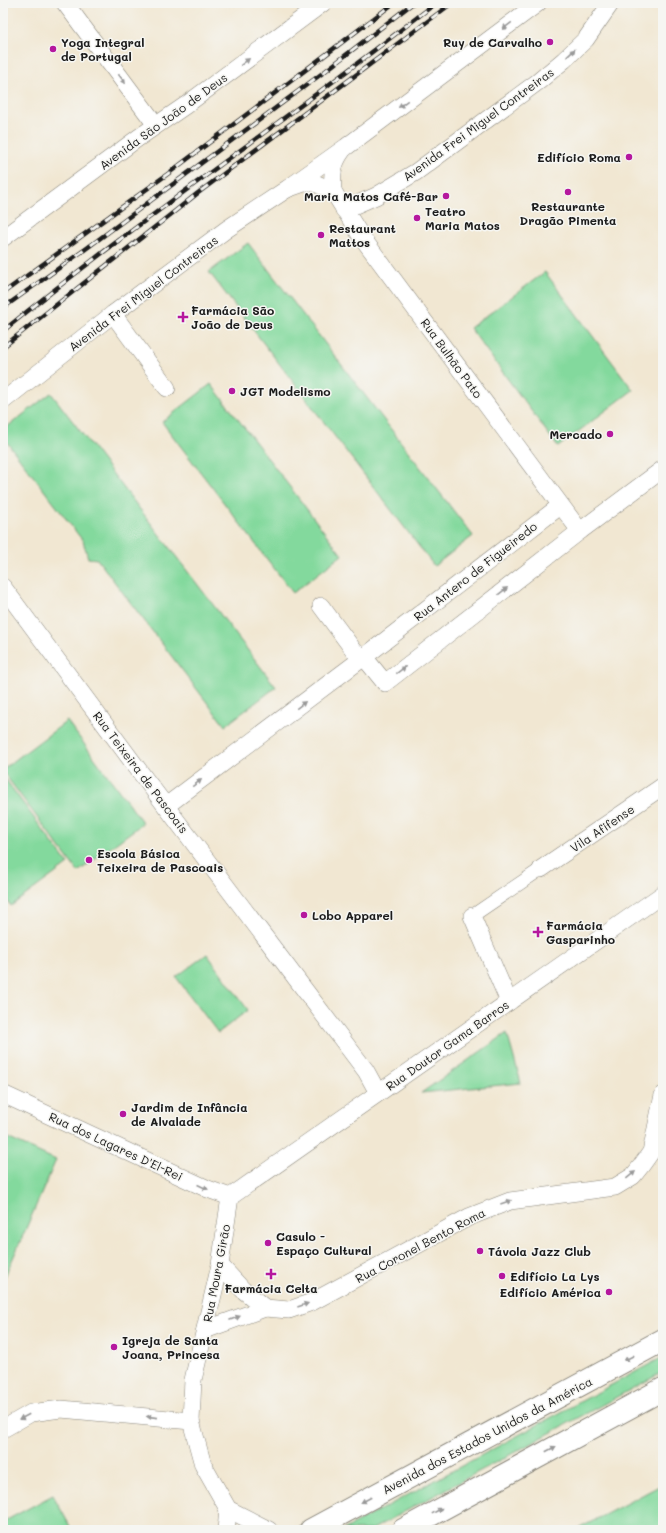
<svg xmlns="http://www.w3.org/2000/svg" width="666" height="1533" viewBox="0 0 666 1533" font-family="Mali,sans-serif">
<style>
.green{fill:#83d99d;stroke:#507a5c}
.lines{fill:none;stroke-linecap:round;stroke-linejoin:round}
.pedestrian-casing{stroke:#868277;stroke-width:14}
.minor-casing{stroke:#868277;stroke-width:18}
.primary-casing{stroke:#868277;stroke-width:24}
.pedestrian{stroke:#fff;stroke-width:13}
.minor{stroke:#fff;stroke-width:17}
.primary{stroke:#fff;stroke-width:22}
.rail-casing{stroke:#1c1c1c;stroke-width:4.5}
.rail{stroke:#f6f6f2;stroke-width:3;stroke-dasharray:9;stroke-linecap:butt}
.oneway{fill:#999}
.poi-dot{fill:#b5179e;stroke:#f6f6f2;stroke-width:1.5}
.labels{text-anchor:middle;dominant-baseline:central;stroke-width:3;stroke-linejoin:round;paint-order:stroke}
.poi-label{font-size:12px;font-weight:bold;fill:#1c1c1c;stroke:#f6f6f2;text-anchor:start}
.street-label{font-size:12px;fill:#1c1c1c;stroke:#f6f6f2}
</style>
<rect width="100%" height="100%" fill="#f6f6f2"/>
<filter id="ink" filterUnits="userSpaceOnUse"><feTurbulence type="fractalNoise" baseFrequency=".025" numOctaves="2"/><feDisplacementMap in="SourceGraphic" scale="8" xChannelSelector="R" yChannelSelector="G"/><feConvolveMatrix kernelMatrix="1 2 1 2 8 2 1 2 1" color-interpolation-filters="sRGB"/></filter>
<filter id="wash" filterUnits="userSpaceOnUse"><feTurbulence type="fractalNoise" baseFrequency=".012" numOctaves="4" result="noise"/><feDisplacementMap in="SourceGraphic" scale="16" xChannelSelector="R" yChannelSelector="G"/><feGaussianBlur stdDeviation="0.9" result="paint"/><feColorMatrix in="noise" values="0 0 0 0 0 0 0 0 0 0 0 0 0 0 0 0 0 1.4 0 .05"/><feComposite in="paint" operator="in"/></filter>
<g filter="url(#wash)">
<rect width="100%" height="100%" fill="#f1e7d2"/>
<!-- green -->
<g class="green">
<polygon points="248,243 473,536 434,566 209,272"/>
<polygon points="545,272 633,390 558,447 470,328"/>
<polygon points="211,384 342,555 293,593 162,422"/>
<polygon points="51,393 276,687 225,726 97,559 88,558 83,541 3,437 3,430"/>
<polygon points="67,721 143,823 78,872 3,772 3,769"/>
<polygon points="3,776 68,864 11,906 3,895"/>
<polygon points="207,954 248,1010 218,1033 176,977"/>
<polygon points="507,1033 521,1083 421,1093"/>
<polygon points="3,1136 56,1160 3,1281 3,1155 7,1146 3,1144"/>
<polygon points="663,1357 663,1372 371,1530 343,1530"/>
<polygon points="663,1484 663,1530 576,1530"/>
<polygon points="53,1495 72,1530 3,1530 3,1522"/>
</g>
</g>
<g filter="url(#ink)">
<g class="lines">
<defs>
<polyline id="pedestrian" points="472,916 541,869"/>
<g id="minor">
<polyline points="65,3 156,125"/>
<polyline points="287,189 304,183 315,183 333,191 361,236 580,531 385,683 364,657 355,652 321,606"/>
<path d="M333,191C332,176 332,164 342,151"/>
<polyline points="344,210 376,196 416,172 539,81 564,60 586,39 611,3"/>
<polyline points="3,238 138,138 186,105 323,3"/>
<polyline points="113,314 167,388"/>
<polyline points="3,401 113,314 227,229 287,189 346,147 538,3"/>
<polyline points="580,531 663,469"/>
<polyline points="3,587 146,780 366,1071 378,1093"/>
<polyline points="166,806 364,657 560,506"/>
<polyline points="541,869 663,786"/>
<polyline points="472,916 509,1002"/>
<polyline points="3,1094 208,1189 230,1197"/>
<polyline points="230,1197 663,894"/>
<polyline points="230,1197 220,1265 193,1380 191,1421 203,1465 228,1509 269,1530"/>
<polyline points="220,1265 243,1290 265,1308"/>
<polyline points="205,1330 265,1308 289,1310 312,1302 469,1217 510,1201 615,1187 633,1176 641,1166 651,1152 663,1095"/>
<polyline points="3,1429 31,1413 61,1409 191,1421"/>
<polyline points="226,1530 228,1509"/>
</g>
<g id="primary">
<polyline points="311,1530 663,1340"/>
<polyline points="403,1530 663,1389"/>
</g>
</defs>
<!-- pedestrian casing -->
<use href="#pedestrian" class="pedestrian-casing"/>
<!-- minor casing -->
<use href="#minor" class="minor-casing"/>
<!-- primary casing -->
<use href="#primary" class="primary-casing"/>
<!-- pedestrian -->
<use href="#pedestrian" class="pedestrian"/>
<!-- minor -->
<use href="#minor" class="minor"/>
<!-- primary -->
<use href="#primary" class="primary"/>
<defs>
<g id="rail">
<polyline points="3,293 169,173 394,3"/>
<polyline points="3,308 87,248 324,72 413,3"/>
<path d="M3,331C107,246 216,169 323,89C361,61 398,32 436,3"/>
<polyline points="3,347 198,193 452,3"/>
</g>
</defs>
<!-- rail casing -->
<use href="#rail" class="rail-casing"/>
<!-- rail -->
<use href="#rail" class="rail"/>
</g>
<!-- one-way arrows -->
<defs><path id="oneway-solid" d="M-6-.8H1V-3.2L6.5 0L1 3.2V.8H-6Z"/></defs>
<g class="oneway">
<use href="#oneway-solid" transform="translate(507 26) rotate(143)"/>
<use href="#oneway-solid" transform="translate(571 53) rotate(-44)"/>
<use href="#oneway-solid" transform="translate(245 62) rotate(-37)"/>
<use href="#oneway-solid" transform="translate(122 79) rotate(53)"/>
<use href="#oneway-solid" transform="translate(403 104) rotate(143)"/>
<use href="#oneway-solid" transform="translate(503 591) rotate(-38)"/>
<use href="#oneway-solid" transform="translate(401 670) rotate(-38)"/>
<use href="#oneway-solid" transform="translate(301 705) rotate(-37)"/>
<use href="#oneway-solid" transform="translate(197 783) rotate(-37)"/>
<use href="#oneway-solid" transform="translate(631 1175) rotate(-39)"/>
<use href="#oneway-solid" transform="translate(203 1187) rotate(24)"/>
<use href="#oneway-solid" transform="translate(506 1202) rotate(-19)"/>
<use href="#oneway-solid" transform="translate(303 1305) rotate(-19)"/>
<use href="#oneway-solid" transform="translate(235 1318) rotate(-21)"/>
<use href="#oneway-solid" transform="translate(629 1358) rotate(152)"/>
<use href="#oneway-solid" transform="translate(24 1417) rotate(152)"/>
<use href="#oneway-solid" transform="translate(152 1417) rotate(-174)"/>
<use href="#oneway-solid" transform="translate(551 1449) rotate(-28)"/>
<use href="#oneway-solid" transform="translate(366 1500) rotate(152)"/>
<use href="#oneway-solid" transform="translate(437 1511) rotate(-29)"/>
</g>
</g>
<!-- markers -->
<g class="poi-dot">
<circle cx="550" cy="42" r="4"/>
<circle cx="53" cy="49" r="4"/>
<circle cx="629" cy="157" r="4"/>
<circle cx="568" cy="192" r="4"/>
<circle cx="446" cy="196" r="4"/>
<circle cx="417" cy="218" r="4"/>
<circle cx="321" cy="235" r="4"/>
<path d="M181 311h4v4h4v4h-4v4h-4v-4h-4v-4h4z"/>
<circle cx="232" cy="391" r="4"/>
<circle cx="610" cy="434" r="4"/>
<circle cx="89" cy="860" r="4"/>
<circle cx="304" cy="915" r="4"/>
<path d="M536 926h4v4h4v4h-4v4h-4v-4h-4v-4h4z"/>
<circle cx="123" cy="1114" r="4"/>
<circle cx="268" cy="1243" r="4"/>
<circle cx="480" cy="1251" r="4"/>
<path d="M269 1268h4v4h4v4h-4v4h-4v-4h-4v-4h4z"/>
<circle cx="502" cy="1276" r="4"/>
<circle cx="609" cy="1292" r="4"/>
<circle cx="114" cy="1347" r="4"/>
</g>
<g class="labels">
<!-- poi labels -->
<g class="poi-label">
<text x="61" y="42">Yoga Integral<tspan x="61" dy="14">de Portugal</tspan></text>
<text x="542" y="42" text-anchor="end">Ruy de Carvalho</text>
<text x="621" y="157" text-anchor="end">Edifício Roma</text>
<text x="438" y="196" text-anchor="end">Maria Matos Café-Bar</text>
<text x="568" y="206" text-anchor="middle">Restaurante<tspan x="568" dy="14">Dragão Pimenta</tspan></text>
<text x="425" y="211">Teatro<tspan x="425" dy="14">Maria Matos</tspan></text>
<text x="329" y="228">Restaurant<tspan x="329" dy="14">Mattos</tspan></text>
<text x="191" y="310">Farmácia São<tspan x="191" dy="14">João de Deus</tspan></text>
<text x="240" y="391">JGT Modelismo</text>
<text x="602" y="434" text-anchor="end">Mercado</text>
<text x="97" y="853">Escola Básica<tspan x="97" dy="14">Teixeira de Pascoais</tspan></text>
<text x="312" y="915">Lobo Apparel</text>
<text x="546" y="925">Farmácia<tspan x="546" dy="14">Gasparinho</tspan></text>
<text x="131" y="1107">Jardim de Infância<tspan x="131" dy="14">de Alvalade</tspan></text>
<text x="276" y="1236">Casulo -<tspan x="276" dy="14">Espaço Cultural</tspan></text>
<text x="488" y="1251">Távola Jazz Club</text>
<text x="510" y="1276">Edifício La Lys</text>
<text x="271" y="1288" text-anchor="middle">Farmácia Celta</text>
<text x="601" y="1292" text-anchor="end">Edifício América</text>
<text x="122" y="1340">Igreja de Santa<tspan x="122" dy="14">Joana, Princesa</tspan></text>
</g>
<!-- street labels -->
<g class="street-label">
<text transform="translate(163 121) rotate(-36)">Avenida São João de Deus</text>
<text transform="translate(478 124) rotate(-36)">Avenida Frei Miguel Contreiras</text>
<text transform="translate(143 293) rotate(-37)">Avenida Frei Miguel Contreiras</text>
<text transform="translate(452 358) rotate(54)">Rua Bulhão Pato</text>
<text transform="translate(475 571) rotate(-38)">Rua Antero de Figueiredo</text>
<text transform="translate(141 772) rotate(53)">Rua Teixeira de Pascoais</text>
<text transform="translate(602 828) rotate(-34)">Vila Afifense</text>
<text transform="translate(447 1045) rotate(-35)">Rua Doutor Gama Barros</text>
<text transform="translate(116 1146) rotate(25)">Rua dos Lagares D'El-Rei</text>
<text transform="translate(420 1245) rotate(-28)">Rua Coronel Bento Roma</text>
<text transform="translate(216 1273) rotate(-79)">Rua Moura Girão</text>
<text transform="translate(487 1435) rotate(-28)">Avenida dos Estados Unidos da América</text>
</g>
</g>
<!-- margin -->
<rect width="666" height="1533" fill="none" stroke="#f6f6f2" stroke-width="16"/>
</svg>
